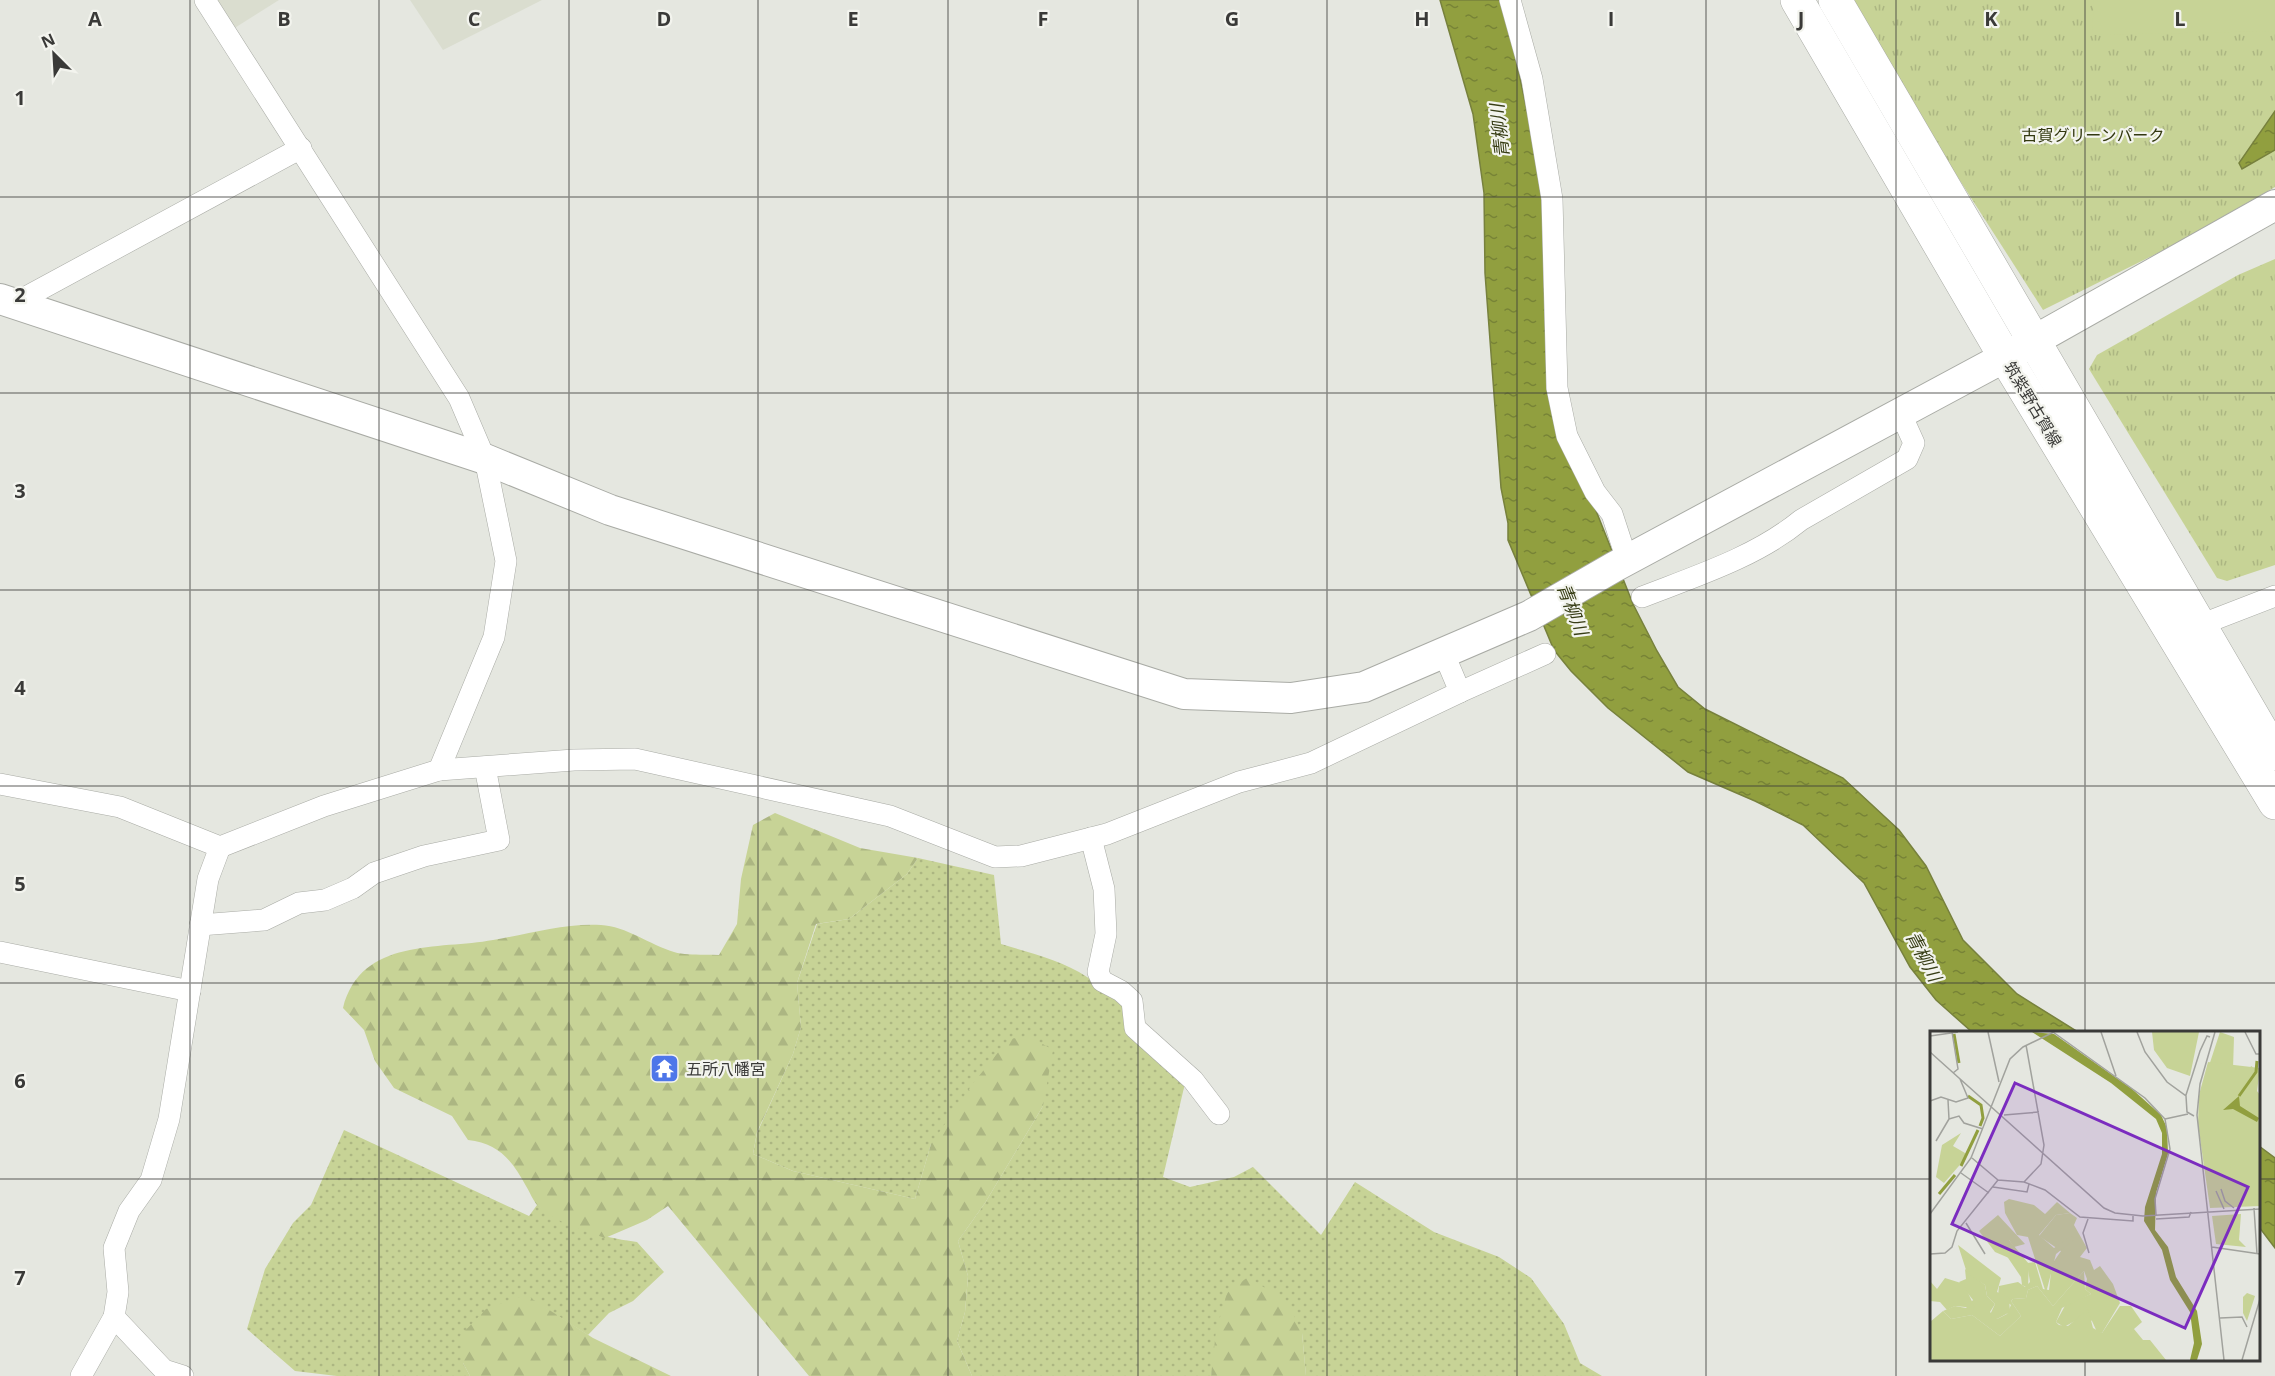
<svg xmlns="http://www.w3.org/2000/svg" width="2275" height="1376" viewBox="0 0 2275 1376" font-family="'Open Sans','Noto Sans JP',sans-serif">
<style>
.built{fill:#daddcf}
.grass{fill:url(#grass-dots)}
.forest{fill:url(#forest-firs)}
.park{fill:url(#park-tufts)}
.pitch{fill:#c7d396}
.water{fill:url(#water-ripples);stroke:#77813d;stroke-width:1.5}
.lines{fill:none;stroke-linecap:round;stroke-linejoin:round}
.street-casing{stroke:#a9aba5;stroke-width:22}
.secondary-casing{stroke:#a9aba5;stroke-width:32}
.primary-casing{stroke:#a9aba5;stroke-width:34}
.street{stroke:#fff;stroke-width:21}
.secondary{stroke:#fff;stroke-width:30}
.primary{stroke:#fff;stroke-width:33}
.grid{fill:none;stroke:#3a3a38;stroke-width:1.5;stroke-opacity:0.55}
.labels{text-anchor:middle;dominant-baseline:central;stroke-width:4.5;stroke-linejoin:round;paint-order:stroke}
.park-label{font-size:16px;fill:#333910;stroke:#f3f4ee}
.street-label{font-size:16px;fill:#3a3a38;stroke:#f3f4ee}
.poi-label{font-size:16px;fill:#3a3a38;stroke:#f3f4ee;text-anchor:start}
.water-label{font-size:18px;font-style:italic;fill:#383e16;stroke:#f3f4ee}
.inset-river{fill:none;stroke:#919f3f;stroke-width:3}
.inset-road{fill:none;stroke:#a1a29d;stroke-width:1.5}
.view{fill:#7b2cbf;fill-opacity:0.15;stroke:#7b2cbf;stroke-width:3}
.inset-edge{fill:none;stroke:#3a3a38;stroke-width:3}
.grid-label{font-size:20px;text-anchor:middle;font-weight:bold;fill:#3a3a38;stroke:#f3f4ee;stroke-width:4.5;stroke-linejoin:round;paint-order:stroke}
</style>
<defs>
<pattern id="grass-dots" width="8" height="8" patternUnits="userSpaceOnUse" patternTransform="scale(1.5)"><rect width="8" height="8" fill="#c7d396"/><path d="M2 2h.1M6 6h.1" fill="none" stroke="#acb682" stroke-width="1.8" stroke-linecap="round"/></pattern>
<pattern id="forest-firs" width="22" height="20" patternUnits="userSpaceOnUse" patternTransform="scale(1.5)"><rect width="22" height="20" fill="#c7d396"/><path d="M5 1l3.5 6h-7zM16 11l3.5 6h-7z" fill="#acb682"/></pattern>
<pattern id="park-tufts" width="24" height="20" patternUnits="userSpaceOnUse" patternTransform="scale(1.5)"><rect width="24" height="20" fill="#c7d396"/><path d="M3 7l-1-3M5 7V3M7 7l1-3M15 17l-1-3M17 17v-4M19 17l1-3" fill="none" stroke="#acb682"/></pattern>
<pattern id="water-ripples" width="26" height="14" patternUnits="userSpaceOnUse" patternTransform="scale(1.5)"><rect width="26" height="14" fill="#919f3f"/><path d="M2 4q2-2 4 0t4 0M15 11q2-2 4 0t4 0" fill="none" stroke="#778336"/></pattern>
</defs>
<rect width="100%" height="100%" fill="#e5e7e0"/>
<!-- built -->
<g class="built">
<polygon points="215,0 279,0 233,29"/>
<polygon points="410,0 542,0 443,50"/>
</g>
<!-- grass -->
<g class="grass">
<path d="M918,858L994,875L1001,944C1030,953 1062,960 1087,977C1127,1003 1155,1043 1186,1079L1163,1177L1190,1187L1234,1177L1253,1167L1321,1235L1355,1182L1434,1232L1499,1257L1531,1278L1564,1324L1580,1363L1602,1376H1306L1302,1333L1214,1363L1211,1376H972L957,1341L965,1312L968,1276L958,1241L985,1203L1043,1106L931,1144L915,1199L793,1171L753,1154L757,1133L793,1054L801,1027L797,983L817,924L849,919L907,874Z"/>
<path d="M344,1130L529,1216L537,1205C573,1228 594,1236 637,1242L664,1272L633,1301L609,1313L588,1335L526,1296L463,1363L470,1376H337L295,1371L247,1329L265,1269L293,1223L311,1205Z"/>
</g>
<!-- forest -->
<g class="forest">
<path d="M775,813L860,848L918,858L907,874L849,919L816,924L797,983L801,1027L793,1054L757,1132L753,1154L793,1171L915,1199L931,1144L974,1082L1009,1039L1029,1036L1053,1050L1043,1106L985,1203L958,1241L968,1276L965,1312L957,1341L972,1376H809L668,1206L647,1220L605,1238C582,1230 557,1223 538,1206C533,1201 530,1192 526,1186C512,1160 498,1143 468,1140L452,1116L394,1088L375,1061L364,1030L343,1008C361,937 439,950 493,940C529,934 564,923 601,925C626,926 650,945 674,952C687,956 705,954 719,955L737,924L741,879L753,825Z"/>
<polygon points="1248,1277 1288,1303 1302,1333 1306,1376 1211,1376 1216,1331 1227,1293"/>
<polygon points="526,1295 593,1338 671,1376 470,1376 463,1363 460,1336 486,1309"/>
</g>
<!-- park -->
<g class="park">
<polygon points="1844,0 2275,0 2275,187 2168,248 2043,310"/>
<polygon points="2275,259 2275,565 2227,581 2217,578 2089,369 2097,355 2238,275"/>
</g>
<!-- pitch -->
<polygon class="pitch" points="2094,0 2275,0 2275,31 2092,35"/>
<!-- water -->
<g class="water">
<polygon points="1440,0 1501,0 1508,22 1536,153 1543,210 1548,320 1591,498 1633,604 1657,651 1678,687 1705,709 1843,778 1899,830 1926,866 1963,940 2017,994 2078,1032 1972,1032 1936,1000 1910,967 1864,883 1803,825 1755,801 1688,772 1608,708 1571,671 1554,650 1508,540 1508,523 1501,488 1485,273 1484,193 1473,114"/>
<polygon points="2275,111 2275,150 2242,169 2239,163"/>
<polygon points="2259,1146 2275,1158 2275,1248 2259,1227"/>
</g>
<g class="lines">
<defs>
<g id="street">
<polyline points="205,0 459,398 485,459 506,561 494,637 439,770"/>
<polyline points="1510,0 1532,79 1552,199 1557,388 1567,436 1595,492 1612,514 1627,560"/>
<polyline points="15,303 301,148"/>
<path d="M1642,597C1696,576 1756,557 1801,520L1907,459L1914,443L1900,412"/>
<polyline points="2200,625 2275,596"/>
<polyline points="1460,692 1545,654"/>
<polyline points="0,784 120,807 220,847 324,806 439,770 574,760 635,759 890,816 995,857 1021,856 1107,834 1239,782 1311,763 1460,692 1444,654"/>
<polyline points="1091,838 1104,889 1106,934 1098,972 1102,981 1121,991 1132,1001 1135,1028 1193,1080 1219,1114"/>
<polyline points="200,925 264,920 299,903 325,900 353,888 374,873 424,856 499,840 485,767"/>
<polyline points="0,952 190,991"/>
<polyline points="114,1317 164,1370 183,1376"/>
<polyline points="81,1376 114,1317 118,1292 114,1248 129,1211 151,1180 169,1119 208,879 220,847"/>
</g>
<polyline id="secondary" points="0,299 485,459 610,510 1184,694 1291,698 1364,687 1529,616 1614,567 2005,357 2275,205"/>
<g id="primary">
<polyline points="1797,0 2005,357 2275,803"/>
<polyline points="1835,0 2275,754"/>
</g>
</defs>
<!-- street casing -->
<use href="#street" class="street-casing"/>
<!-- secondary casing -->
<use href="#secondary" class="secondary-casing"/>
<!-- primary casing -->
<use href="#primary" class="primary-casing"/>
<!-- street -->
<use href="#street" class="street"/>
<!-- secondary -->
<use href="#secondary" class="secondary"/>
<!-- primary -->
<use href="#primary" class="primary"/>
</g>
<!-- grid -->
<path class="grid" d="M190,0V1376M379,0V1376M569,0V1376M758,0V1376M948,0V1376M1138,0V1376M1327,0V1376M1517,0V1376M1706,0V1376M1896,0V1376M2085,0V1032M0,197H2275M0,393H2275M0,590H2275M0,786H2275M0,983H2275M0,1179H1932M2258,1179H2275M2085,1360V1376"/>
<!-- icons -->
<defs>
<symbol id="temple-square" viewBox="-11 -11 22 22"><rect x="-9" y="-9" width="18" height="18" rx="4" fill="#4e76e9" stroke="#f3f4ee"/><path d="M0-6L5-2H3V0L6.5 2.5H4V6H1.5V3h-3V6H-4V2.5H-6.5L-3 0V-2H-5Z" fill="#fff"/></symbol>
</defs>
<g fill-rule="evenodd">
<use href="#temple-square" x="648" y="1052" width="33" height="33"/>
</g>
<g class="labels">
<!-- park labels -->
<g class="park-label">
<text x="2093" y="135">古賀グリーンパーク</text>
</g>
<!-- street labels -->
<g class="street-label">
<text transform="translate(2033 404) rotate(59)">筑紫野古賀線</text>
</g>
<!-- poi labels -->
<g class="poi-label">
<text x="686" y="1069">五所八幡宮</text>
</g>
<!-- water labels -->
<g class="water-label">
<text transform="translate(1499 131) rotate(-96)">青柳川</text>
<text transform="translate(1573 609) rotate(69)">青柳川</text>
<text transform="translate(1924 956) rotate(62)">青柳川</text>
</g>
</g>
<!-- overview -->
<g transform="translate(1930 1031)">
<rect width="330" height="330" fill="#e5e7e0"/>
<path d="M140,182L147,187L144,194L157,217L150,226L160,229L164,239L170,235L183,253L190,272L172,302L167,301L162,290L154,285L134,296L126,291L136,273L161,263L155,258L157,248L154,240L123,275L107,255L98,259L96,267L83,268L81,270L91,285L70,305L42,284L21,288L13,280L25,275L36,277L43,269L29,251L36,248L35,238L55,254L57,265L65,273L60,281L67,288L77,283L81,274L68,265L69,255L88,251L95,256L100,251L97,232L105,231L113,258L119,259L122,233L131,220L109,205L126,184ZM68,184L95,213L84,216L79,209L74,216L79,227L65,221L49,200Z" fill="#c7d396"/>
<path d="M222,1H269L260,45L237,37L224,19ZM290,1L304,6L303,38L307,43L322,35L323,39L304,58L282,64L274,61V50ZM31,102L23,115L35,122V128L14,152L6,146L12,114ZM79,168L104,174L115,183L127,171L140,182L126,184L109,204L124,217L141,205L145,208L126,223L116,262L98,206L87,204L75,182L74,171ZM79,209L99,233L98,257L92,254L91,246L70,215L71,210ZM28,214L71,247L67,261L79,267L80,281L67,288L59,286L65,273L57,265L55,254L37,242ZM154,240L155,258L161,263L132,277L126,291L129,294L138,295L158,278L163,297L172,302L190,275H201L212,291L204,298L213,309H220L236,329H0V291L13,280L21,288L42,284L70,305L91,285L81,270L83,268L96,267L98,259L107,255L123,275ZM15,247L34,253L45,277L25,275L17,279L10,271L0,270V250L7,258ZM317,262L325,265L317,290L313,282V266Z" fill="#c7d396"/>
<path d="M278,31L330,37L327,60L330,64V175L280,177L268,93L269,64ZM311,183L309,209L316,216L286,213L282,185Z" fill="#c7d396"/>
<path d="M314,121L330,129V165L298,151L301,133Z" fill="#c7d396"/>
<path d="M102,1L124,3L202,58L231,84L237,97L238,123L226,162L225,199L238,216L246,246L267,280L272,313L267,329H260L264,312L260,281L240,249L232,219L214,190L215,176L232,123V102L226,88L181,52ZM309,65L310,75L329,87L327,91L303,78L293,79Z" fill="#919f3f"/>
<path class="inset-river" d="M24,3L29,32M38,65L51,74L53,87L50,95M309,65L326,41L327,30M31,135L48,99M9,163L25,144"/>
<path class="inset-road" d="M22,1L28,38L23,42M58,1L69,51M123,1L215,67L235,88L240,118L225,168L226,184M171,1L186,45M207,1L215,21L237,51L256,65L257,81L264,85M285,1L270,53L267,84L294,329M315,1L326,23H330M0,5L28,1M0,21L174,177L185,182L213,185L330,178M256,64L270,20L277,5L280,6M18,69L19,88L29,85L34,92L53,98M0,70L11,66L26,71L38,67L30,48M74,84L109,81M235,88L258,83M6,110L19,88M42,127L68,149L94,151L115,159L150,186L203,190V185M31,142L59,162M94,151L111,133L114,114L96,14M63,156L97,161L99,153M291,158L295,170L304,177M286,160L294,178M324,177L327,223M0,183L41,127L80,28L93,16L124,1M158,188L153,202L159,222M226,188L259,186L261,181M36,192L55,223M282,216L330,223M0,223L15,222L22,216L27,200L68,149M290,287L312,286L317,296M312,329L330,268"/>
<path class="view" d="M85,52L318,156L255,297L22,193Z"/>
<rect width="330" height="330" class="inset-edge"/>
</g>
<g class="grid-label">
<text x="95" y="26">A</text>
<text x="284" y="26">B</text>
<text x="474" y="26">C</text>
<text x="664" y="26">D</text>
<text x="853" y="26">E</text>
<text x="1043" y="26">F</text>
<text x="1232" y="26">G</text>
<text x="1422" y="26">H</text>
<text x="1611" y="26">I</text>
<text x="1801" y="26">J</text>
<text x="1991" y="26">K</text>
<text x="2180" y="26">L</text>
<text x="20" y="105">1</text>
<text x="20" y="302">2</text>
<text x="20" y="498">3</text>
<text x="20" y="695">4</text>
<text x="20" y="891">5</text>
<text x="20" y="1088">6</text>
<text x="20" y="1285">7</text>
</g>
<!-- north arrow -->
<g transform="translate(54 54) rotate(336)" stroke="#f3f4ee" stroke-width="4.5" paint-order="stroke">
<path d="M0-4.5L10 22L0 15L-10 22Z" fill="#3a3a38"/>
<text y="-9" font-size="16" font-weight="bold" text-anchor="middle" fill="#3a3a38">N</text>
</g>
</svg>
